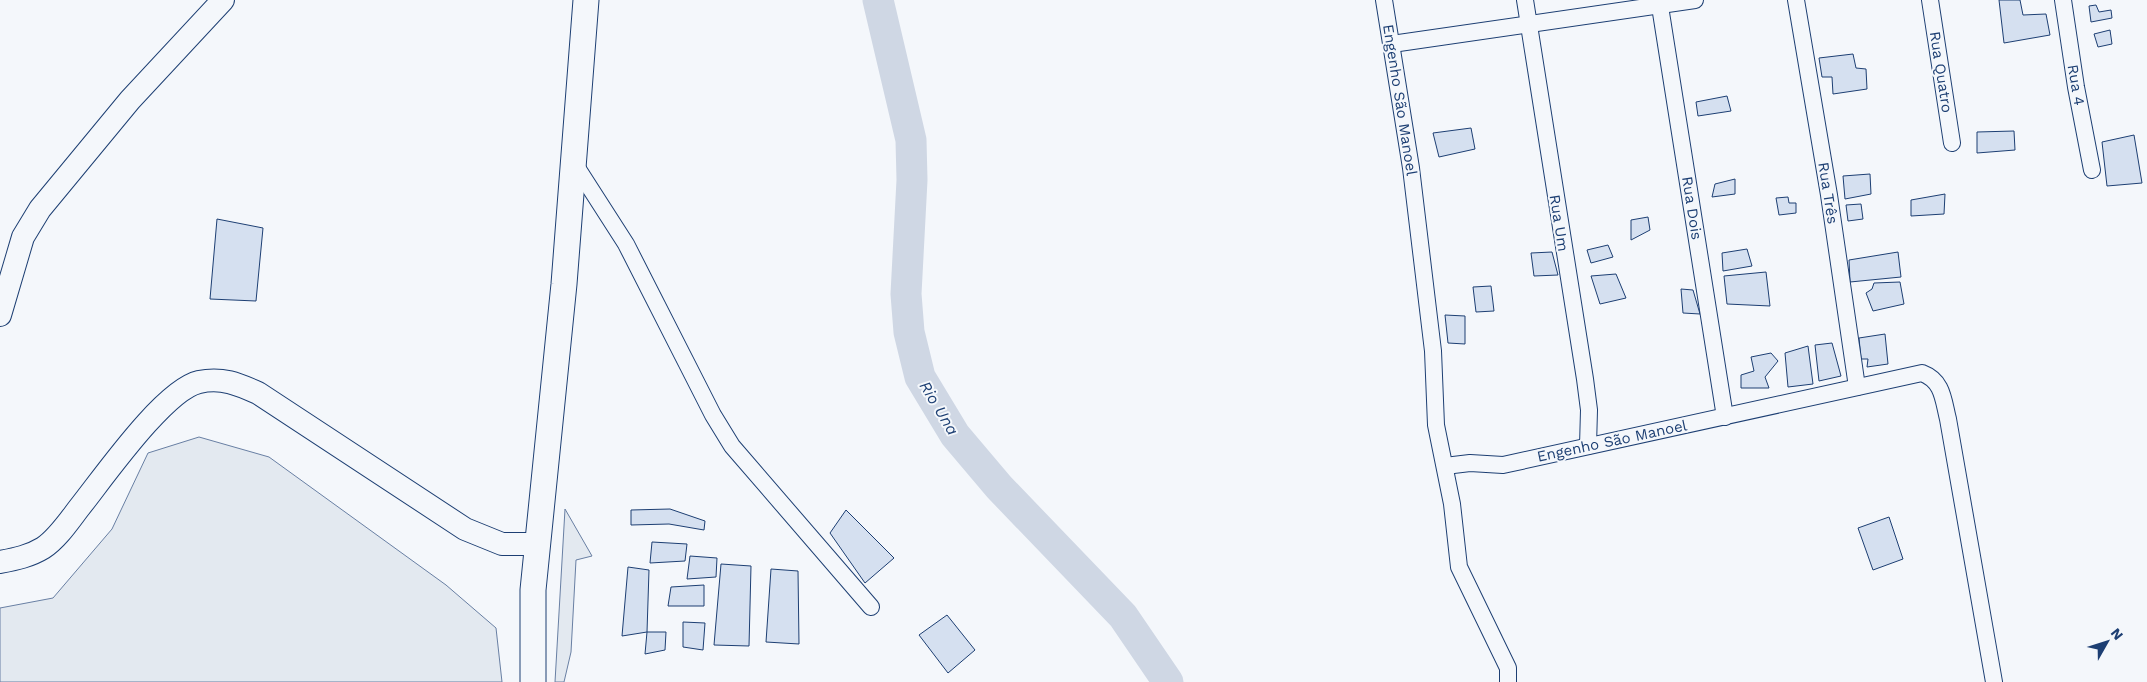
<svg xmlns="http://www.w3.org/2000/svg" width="2147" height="682" viewBox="0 0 2147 682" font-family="'Work Sans',sans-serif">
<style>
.green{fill:#e3e9f0;stroke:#687fa3}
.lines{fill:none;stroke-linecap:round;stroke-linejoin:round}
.river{stroke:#cfd7e4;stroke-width:31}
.building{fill:#d5e0f0;stroke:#1d3f73}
.street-casing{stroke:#1d3f73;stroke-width:18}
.secondary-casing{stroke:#1d3f73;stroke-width:24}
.primary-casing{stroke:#1d3f73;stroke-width:27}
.street{stroke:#f4f7fb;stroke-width:16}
.secondary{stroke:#f4f7fb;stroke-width:22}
.primary{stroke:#f4f7fb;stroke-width:25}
.labels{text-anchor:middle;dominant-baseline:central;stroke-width:4;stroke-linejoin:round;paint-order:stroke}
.street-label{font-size:15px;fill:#1d3f73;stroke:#f4f7fb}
.water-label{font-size:16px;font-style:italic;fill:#1d3f73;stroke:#f4f7fb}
</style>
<rect width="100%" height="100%" fill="#f4f7fb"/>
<!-- green -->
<g class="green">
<polygon points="199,437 269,457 446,585 496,628 502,682 0,682 0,608 53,598 112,529 148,453"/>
<polygon points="565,509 592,556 576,560 571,652 564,682 555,682"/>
</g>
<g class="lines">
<!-- river -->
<polyline class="river" points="878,0 911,140 912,180 906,294 909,332 920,377 955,435 999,487 1123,616 1168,682"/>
</g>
<!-- building -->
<g class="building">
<polygon points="1999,0 2020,0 2023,15 2046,14 2050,35 2004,43"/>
<polygon points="2096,5 2099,12 2111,10 2112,18 2091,22 2089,6"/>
<polygon points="2110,30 2112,44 2098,47 2094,34"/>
<polygon points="1853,54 1856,68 1866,69 1867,89 1833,94 1832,77 1822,77 1819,58"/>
<polygon points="1727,96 1731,111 1698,116 1696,102"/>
<polygon points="1471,128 1475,149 1439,157 1433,133"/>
<polygon points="2014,131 2015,150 1977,153 1977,132"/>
<polygon points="2134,135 2142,183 2107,186 2102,142"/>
<polygon points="1870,174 1871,194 1845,199 1843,176"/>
<polygon points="1735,179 1735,194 1712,197 1715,184"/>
<polygon points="1945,194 1944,214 1911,216 1911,200"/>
<polygon points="1788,197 1789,203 1796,203 1796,213 1779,215 1776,198"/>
<polygon points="1861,204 1863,219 1848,221 1846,205"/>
<polygon points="1648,217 1650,230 1631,240 1631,220"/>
<polygon points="217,219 263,228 256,301 210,299"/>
<polygon points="1608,245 1613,257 1591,263 1587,250"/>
<polygon points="1747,249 1752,266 1723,271 1722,253"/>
<polygon points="1552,252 1558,275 1534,276 1531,253"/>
<polygon points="1898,252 1901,277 1850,282 1849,260"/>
<polygon points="1766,272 1770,306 1727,304 1724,276"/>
<polygon points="1616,274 1626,298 1600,304 1591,276"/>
<polygon points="1900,282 1904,304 1873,311 1866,293 1872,289 1874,283"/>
<polygon points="1491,286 1494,311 1476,312 1473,287"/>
<polygon points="1681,289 1693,290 1700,314 1683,313"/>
<polygon points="1445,315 1465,316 1465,344 1448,343"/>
<polygon points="1885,334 1888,364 1867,367 1868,359 1861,359 1859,338"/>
<polygon points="1832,343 1841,376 1819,381 1815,345"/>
<polygon points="1808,346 1813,384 1788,387 1785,353"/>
<polygon points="1771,353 1778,361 1765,377 1769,388 1741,388 1741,375 1754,371 1751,357"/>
<polygon points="670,509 705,521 704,530 669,524 631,525 631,510"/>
<polygon points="846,510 894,558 865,583 830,533"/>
<polygon points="1889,517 1903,559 1873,570 1858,528"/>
<polygon points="652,542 687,544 685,561 650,563"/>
<polygon points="690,556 717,558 716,577 687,579"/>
<polygon points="721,564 751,566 749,646 714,645"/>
<polygon points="628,567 649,570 647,632 622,636"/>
<polygon points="771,569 798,571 799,644 766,642"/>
<polygon points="704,585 704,606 668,606 671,587"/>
<polygon points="947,615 975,650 948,673 919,635"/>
<polygon points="683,622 705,623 703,650 683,647"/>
<polygon points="647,632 666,632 665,650 645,654"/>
</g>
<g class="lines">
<defs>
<g id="street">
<polyline points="1384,0 1411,168 1433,351 1436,425 1452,504 1459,567 1508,668 1508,682"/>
<polyline points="1525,0 1585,379 1589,410 1588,446"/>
<polyline points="1659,0 1725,417"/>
<polyline points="1796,0 1829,195 1857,387"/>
<polyline points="1930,0 1952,143"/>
<polyline points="2063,0 2076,87 2092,170"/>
<polyline points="1392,44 1695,0"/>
<polyline points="574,163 626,244 713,415 732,446 871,607"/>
<path d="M1445,466L1470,463L1503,465L1922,373C1943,381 1943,399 1948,419L1994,682"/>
</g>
<g id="secondary">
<polyline points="0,315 23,237 40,209 130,100 223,0"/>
<path d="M0,562C16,559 30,556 43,548C57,539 69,521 79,508C103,478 164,390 199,382C222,377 238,384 258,393L465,529L502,544H537"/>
</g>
<polyline id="primary" points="533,682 533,590 564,284 586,0"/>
</defs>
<!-- street casing -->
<use href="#street" class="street-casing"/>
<!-- secondary casing -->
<use href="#secondary" class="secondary-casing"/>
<!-- primary casing -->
<use href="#primary" class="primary-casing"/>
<!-- street -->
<use href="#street" class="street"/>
<!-- secondary -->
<use href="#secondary" class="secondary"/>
<!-- primary -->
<use href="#primary" class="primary"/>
</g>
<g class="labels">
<!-- street labels -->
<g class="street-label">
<text transform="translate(1941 72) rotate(81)">Rua Quatro</text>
<text transform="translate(2076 85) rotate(80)">Rua 4</text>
<text transform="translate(1400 100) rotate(81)">Engenho São Manoel</text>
<text transform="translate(1828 193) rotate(81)">Rua Três</text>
<text transform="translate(1692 208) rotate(81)">Rua Dois</text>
<text transform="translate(1559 223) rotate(81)">Rua Um</text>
<text transform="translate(1612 441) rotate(-12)">Engenho São Manoel</text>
</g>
<!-- water labels -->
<g class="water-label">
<text transform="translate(939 408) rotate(59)">Rio Una</text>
</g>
</g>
<!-- north arrow -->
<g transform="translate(2107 642) rotate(51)" stroke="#f4f7fb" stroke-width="4" paint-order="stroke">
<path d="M0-4L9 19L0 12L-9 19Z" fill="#1d3f73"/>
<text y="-8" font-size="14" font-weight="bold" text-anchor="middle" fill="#1d3f73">N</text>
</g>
</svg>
